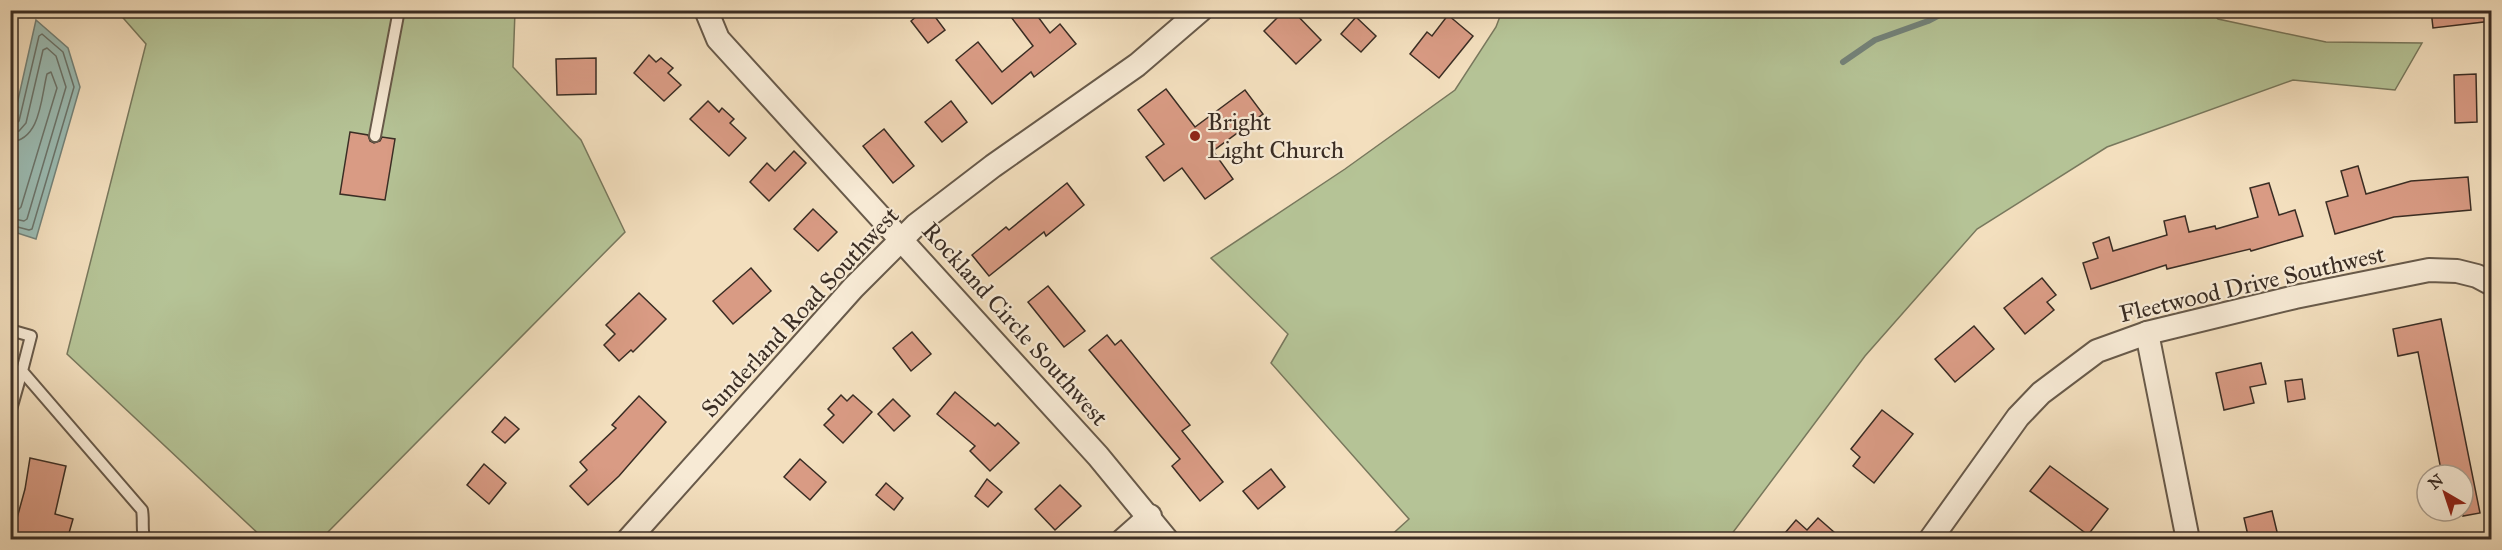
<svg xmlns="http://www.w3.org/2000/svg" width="2502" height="550" viewBox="0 0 2502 550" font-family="'IM FELL Great Primer',serif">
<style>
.green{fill:#b5c396;stroke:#78785d;stroke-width:1.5}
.water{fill:#9bbcb4;stroke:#74837a;stroke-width:1.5}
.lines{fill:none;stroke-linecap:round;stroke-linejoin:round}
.shore{stroke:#6a746c;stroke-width:1.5}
.stream{stroke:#74837a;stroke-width:6}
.building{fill:#d99b84;stroke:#3a2d24;stroke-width:1.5}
.lane-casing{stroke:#685a4a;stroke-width:14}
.street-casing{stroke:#685a4a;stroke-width:26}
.lane{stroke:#f7ead5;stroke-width:10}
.street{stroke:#f7ead5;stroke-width:22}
.poi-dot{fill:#8f2418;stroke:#f7ead5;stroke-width:2}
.labels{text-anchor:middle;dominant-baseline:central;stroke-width:4.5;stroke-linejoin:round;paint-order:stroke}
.poi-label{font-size:24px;fill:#3a2d24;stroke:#f7ead5;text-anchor:start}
.street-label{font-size:24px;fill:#3a2d24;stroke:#f7ead5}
</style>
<rect width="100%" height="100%" fill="#f3dfbe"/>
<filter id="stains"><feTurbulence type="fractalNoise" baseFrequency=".00333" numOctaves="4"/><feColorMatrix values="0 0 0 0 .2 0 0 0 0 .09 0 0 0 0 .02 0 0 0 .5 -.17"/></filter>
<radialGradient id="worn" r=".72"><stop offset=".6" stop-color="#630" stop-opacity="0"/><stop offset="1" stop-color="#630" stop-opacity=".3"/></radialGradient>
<!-- green -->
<g class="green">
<polygon points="117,11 515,11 513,67 581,140 625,232 321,539 264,539 67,354 146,44"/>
<polygon points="2211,11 2218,19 2326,42 2422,43 2395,90 2293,80 2107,147 1977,229 1865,356 1728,539 1387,539 1409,519 1271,363 1288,334 1211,258 1345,169 1455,90 1496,27 1502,11"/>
</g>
<!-- water -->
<polygon class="water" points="36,20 68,48 80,87 36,239 11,231 11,131"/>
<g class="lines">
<!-- shore -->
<g class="shore">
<polyline points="10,125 16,124 19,121 39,36 42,34 63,52 74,87 32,229 29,230 10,225"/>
<polyline points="10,133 19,131 26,123 43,50 47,48 56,56 66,87 27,219 24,221 10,218"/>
<path d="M10,142C41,140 41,97 47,74L51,72L57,88L21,207L19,209H10"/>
</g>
<!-- stream -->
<polyline class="stream" points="1843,62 1875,40 1928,21 1949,10"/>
</g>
<!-- building -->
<g class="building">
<polygon points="924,10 930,10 945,30 928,43 911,21"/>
<polygon points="1020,10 1033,10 1050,33 1060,24 1076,44 1034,77 1031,72 992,104 956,60 978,42 1002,72 1033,46 1011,17"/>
<polygon points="1285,10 1292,10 1321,40 1296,64 1264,31"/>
<polygon points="2431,10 2492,10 2492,21 2433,28"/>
<polygon points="1448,15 1473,36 1439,78 1410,54 1427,32 1432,36"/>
<polygon points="1356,17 1376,36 1361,52 1341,34"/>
<polygon points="649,55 656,62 661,58 673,68 668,73 681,85 664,101 634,73"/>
<polygon points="596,58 596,94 557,95 556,59"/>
<polygon points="2476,74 2477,122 2455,123 2454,75"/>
<polygon points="1166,89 1195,127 1245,90 1263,114 1213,151 1233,179 1205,199 1182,168 1164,181 1146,157 1164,144 1138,110"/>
<polygon points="708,101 719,112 722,108 734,119 730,123 746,138 729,156 690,119"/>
<polygon points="951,101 967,122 942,142 925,122"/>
<polygon points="884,129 914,166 893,183 863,146"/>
<polygon points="350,132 368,135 370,141 374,143 380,141 382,137 395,139 385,200 340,194"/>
<polygon points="794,151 806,163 769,201 750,182 767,163 775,171"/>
<polygon points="2358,166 2366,194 2411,181 2468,177 2471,210 2394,217 2335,234 2326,202 2348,196 2341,171"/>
<polygon points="1067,183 1084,205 1046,236 1044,232 989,276 972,255 1006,227 1009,230"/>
<polygon points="2269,183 2279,215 2295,210 2303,236 2251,251 2250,249 2167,269 2166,265 2091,289 2083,263 2098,258 2093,243 2109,237 2113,251 2167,235 2164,221 2185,216 2189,232 2215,226 2216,229 2258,217 2250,188"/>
<polygon points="813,209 837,232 818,251 794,229"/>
<polygon points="751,268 771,291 733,324 713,301"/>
<polygon points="2042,278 2056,295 2047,302 2054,310 2025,334 2004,308"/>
<polygon points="1048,286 1085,331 1064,347 1028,302"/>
<polygon points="639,293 666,319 633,352 631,350 619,361 604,345 615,334 606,325"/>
<polygon points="2441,319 2480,513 2463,516 2463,475 2442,475 2418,352 2398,356 2393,329"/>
<polygon points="1974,326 1994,349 1955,382 1935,359"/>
<polygon points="912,332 931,354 911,371 893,348"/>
<polygon points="1107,335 1115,345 1121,340 1190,425 1182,431 1223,482 1200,501 1172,466 1180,459 1089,350"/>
<polygon points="2261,363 2266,384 2250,387 2254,403 2224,410 2216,373"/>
<polygon points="2302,379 2305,399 2288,402 2285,381"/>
<polygon points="955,392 995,426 998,423 1019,443 990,471 970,451 975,446 937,414"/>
<polygon points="841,395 847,401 853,395 872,412 843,443 824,425 834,415 828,409"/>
<polygon points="639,396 666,422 619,476 588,505 570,486 587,470 580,462 616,428 612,425"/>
<polygon points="893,399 910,416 894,431 878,414"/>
<polygon points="1882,410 1913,434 1874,483 1853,466 1860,457 1851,449"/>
<polygon points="505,417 519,429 505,443 492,432"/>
<polygon points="30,458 66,466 55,514 73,519 67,540 11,540 25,489"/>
<polygon points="800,459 826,482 810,500 784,477"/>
<polygon points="484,464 506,483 489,504 467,485"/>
<polygon points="2050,466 2108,509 2088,535 2030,491"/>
<polygon points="1271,469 1285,487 1258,509 1243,491"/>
<polygon points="987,479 1002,492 988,507 975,496"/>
<polygon points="886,483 903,498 894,510 876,495"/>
<polygon points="1060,485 1081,506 1055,530 1035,509"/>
<polygon points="2272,511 2279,540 2249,540 2244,518"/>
<polygon points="1818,518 1843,540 1779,540 1796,520 1807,530"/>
</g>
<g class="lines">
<defs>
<g id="lane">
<polyline points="375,136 399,10"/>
<path d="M10,330L31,336L22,371L142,510C144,520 141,532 145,540"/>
<polyline points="10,413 22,371"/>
</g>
<g id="street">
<polyline points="706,10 718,39 1098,456 1167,540"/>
<polyline points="2147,333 2188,540"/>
<polyline points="628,540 853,288 916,225 993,166 1137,65 1201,10"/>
<polyline points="1123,540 1150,516"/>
<polyline points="1930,540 2018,417 2041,393 2097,351 2147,333 2295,297 2429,270 2457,271 2477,276 2492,284"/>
</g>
</defs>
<!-- lane casing -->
<use href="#lane" class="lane-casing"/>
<!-- street casing -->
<use href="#street" class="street-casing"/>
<!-- lane -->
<use href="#lane" class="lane"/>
<!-- street -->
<use href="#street" class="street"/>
</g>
<!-- markers -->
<circle class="poi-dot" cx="1195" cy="136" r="6"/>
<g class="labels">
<!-- poi labels -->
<g class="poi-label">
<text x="1207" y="122">Bright<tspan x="1207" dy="28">Light Church</tspan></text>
</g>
<!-- street labels -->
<g class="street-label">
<text transform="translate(2252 284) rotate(-13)">Fleetwood Drive Southwest</text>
<text transform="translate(800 312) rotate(-47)">Sunderland Road Southwest</text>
<text transform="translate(1015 324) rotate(48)">Rockland Circle Southwest</text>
</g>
</g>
<!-- margin -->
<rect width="2502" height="550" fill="none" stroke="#f3dfbe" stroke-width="36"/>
<rect x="12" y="12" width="2478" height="526" fill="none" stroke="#3a2d24" stroke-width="3"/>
<rect x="18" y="18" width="2466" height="514" fill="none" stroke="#3a2d24" stroke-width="1.5"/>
<!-- north arrow -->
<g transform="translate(2445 493) rotate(321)"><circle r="28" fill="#f7ead5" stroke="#ab9e8e" stroke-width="1.5"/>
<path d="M0-4.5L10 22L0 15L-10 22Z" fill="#8f2418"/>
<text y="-9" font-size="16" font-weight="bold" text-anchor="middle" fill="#3a2d24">N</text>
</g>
<rect width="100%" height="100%" filter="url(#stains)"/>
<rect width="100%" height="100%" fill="url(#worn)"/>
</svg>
